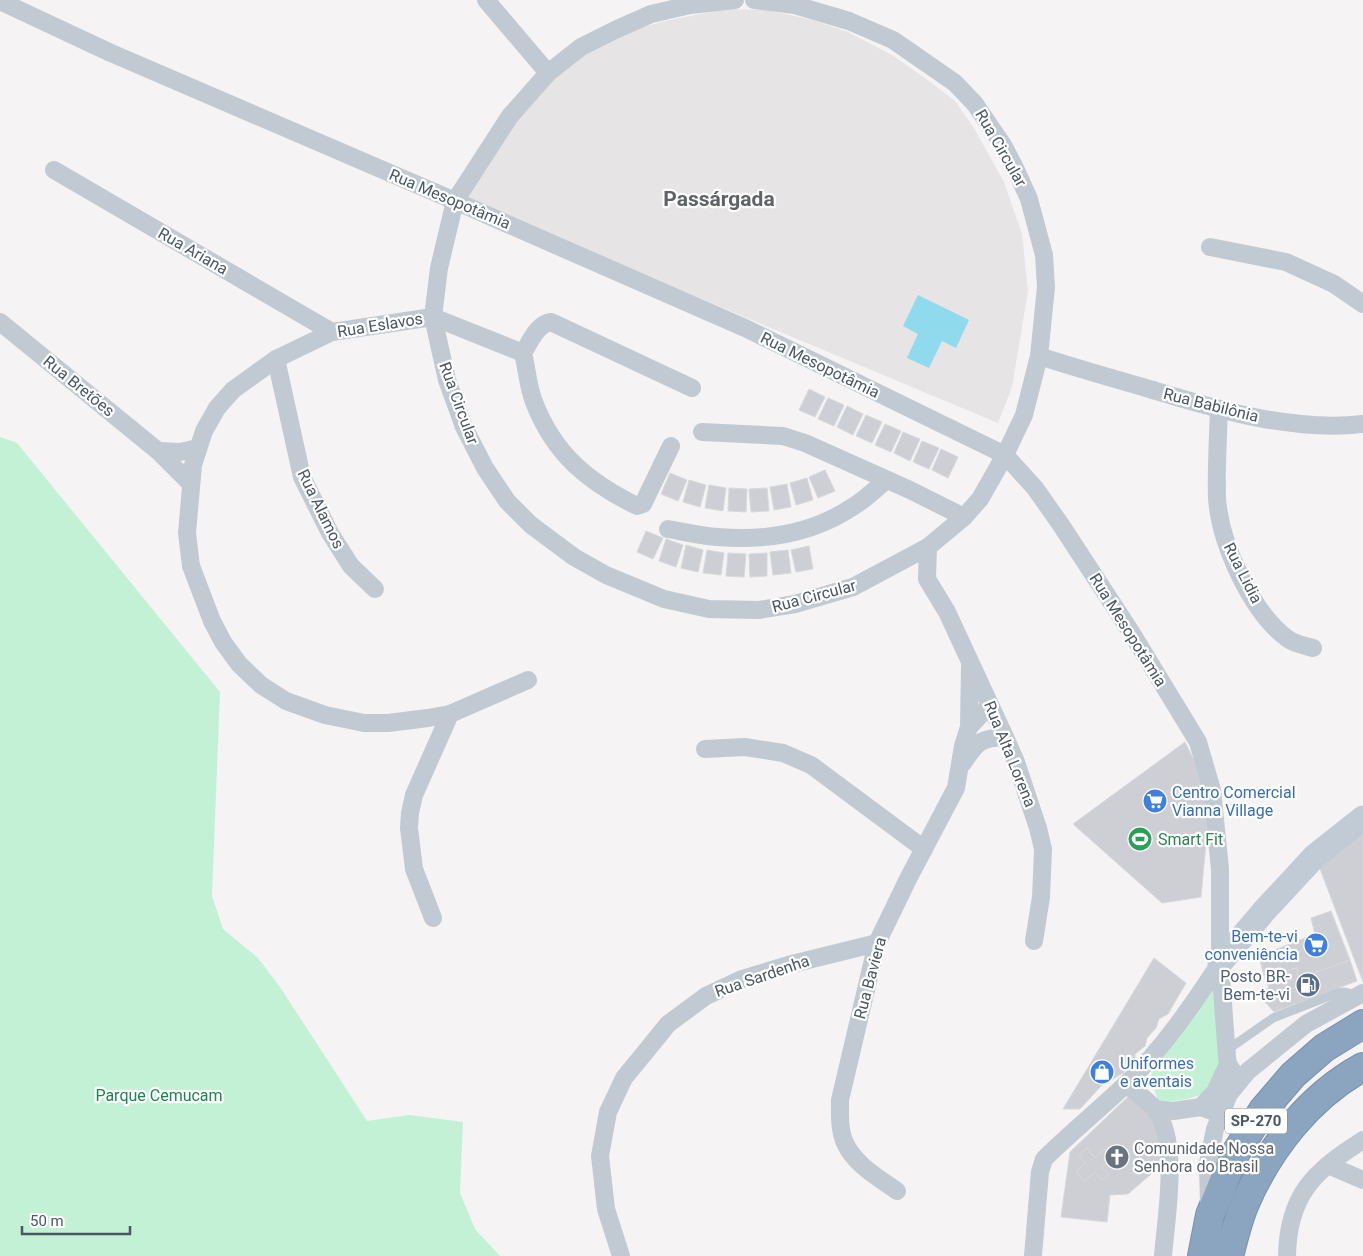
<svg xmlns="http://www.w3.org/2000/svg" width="1363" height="1256" viewBox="0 0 1363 1256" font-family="Roboto,sans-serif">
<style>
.education{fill:#e6e4e5}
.green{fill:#c3f1d5}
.water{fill:#90daee}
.building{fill:#cdcfd5;stroke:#d7d9de}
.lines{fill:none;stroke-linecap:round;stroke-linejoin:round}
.highway-casing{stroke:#7690ad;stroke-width:30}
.lane{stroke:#c1cad2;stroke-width:9}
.street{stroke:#c1cad2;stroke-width:18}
.secondary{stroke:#c1cbd6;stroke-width:25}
.highway{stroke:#8ba5c1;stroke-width:28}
.labels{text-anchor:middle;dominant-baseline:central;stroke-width:4.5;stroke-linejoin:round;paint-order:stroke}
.shield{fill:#fff;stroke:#808990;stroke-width:1}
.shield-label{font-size:15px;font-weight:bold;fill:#4a5661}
.street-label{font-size:16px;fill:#4a5661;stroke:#fff}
.shop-label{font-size:16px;fill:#366cbe;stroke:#fff;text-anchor:start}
.leisure-label{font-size:16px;fill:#27864d;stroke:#fff;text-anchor:start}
.service-label{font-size:16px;fill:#4e5e75;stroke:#fff;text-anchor:end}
.park-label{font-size:16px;fill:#17864f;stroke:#fff}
.worship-label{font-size:16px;fill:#5b616d;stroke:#fff;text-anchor:start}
.district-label{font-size:21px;font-weight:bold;fill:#5f6368;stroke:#fff}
</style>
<rect width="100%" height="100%" fill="#f5f3f3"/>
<!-- education -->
<polygon class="education" points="725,9 767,10 813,20 848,32 892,55 929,81 955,101 974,128 1004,182 1022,234 1028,291 1012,387 998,423 465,200 518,115 564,68 610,36 665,21"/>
<!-- green -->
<g class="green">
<polygon points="0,437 17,443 220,692 212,896 223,929 257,957 280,987 367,1121 409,1115 463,1122 460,1193 475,1229 500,1256 0,1256"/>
<path d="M1210,982L1220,997L1219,1067L1211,1091C1194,1098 1177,1103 1158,1100L1151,1080L1153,1065Z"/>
</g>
<!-- water -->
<polygon class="water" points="918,295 969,320 956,348 942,341 929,368 907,358 918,334 903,326"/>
<!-- building -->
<g class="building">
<polygon points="809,389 825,397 815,417 799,410"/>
<polygon points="828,398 844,405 834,426 818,419"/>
<polygon points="847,406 863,414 853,435 837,427"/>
<polygon points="866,415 882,422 872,443 856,436"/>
<polygon points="885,424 901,431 891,452 875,445"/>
<polygon points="903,432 920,439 910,461 894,453"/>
<polygon points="922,441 939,448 929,469 913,462"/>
<polygon points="941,449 958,457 948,478 932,470"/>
<polygon points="825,470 835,491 818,498 809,477"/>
<polygon points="670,473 687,480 678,501 661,494"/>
<polygon points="807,478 813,500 796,505 790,483"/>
<polygon points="689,480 706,485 700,507 683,502"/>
<polygon points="787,484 791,507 774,510 770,487"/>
<polygon points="709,485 726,488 723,511 705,508"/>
<polygon points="729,488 747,489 746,512 728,511"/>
<polygon points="767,488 769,511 751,512 749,489"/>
<polygon points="646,531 663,538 653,559 637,552"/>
<polygon points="666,539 683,545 676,567 659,561"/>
<polygon points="686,545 703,550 698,572 681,568"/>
<polygon points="809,546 813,569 796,572 791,550"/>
<polygon points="707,550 724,553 721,575 703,573"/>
<polygon points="788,550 791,573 773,575 770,552"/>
<polygon points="728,553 746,554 744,577 726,576"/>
<polygon points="767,553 767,576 750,577 749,554"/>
<polygon points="1185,742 1203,778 1207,832 1201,897 1162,903 1073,824"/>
<polygon points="1363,833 1363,982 1317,861"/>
<polygon points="1331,911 1350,960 1298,979 1297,968 1264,976 1259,956 1315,934 1311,918"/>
<polygon points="1154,958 1186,983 1168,1014 1159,1019 1156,1028 1147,1038 1145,1046 1135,1054 1135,1060 1123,1073 1101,1086 1080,1109 1063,1109"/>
<polygon points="1350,960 1357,981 1274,1012 1265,1002 1269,1002 1264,989 1269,988 1264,976 1297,968 1298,979"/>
<polygon points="1131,1094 1154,1112 1165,1162 1128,1194 1110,1195 1107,1222 1061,1217 1070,1152"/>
<polygon points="1087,1148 1095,1158 1105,1149 1112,1158 1102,1167 1109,1175 1102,1180 1095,1172 1084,1181 1076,1171 1086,1163 1079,1155"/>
</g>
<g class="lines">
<defs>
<g id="highway">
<polyline points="1202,1256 1210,1215 1235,1154 1263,1110 1293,1075 1324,1048 1363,1024"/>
<path d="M1229,1256C1234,1238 1238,1218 1246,1201C1270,1147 1310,1096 1363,1067"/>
</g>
</defs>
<!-- highway casing -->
<use href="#highway" class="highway-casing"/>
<!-- lane -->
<polyline class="lane" points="1227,1050 1273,1018 1337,993 1344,992 1357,995"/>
<!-- street -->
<g class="street">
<polyline points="486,0 548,73"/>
<polyline points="735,0 690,5 651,14 615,30 581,47 548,73 510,116 455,201 439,268 433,317 447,380 464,427 485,468 507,501 531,525 574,557 606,575 664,599 709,609 759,610 795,604 853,587 928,547 964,517 980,499 1005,455 1024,415 1039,356 1046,287 1044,255 1029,199 1015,168 1003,145 975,104 955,83 893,40 849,21 795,5 754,0"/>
<polyline points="0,1 111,53 455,201 745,328 1005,455 1035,488 1061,525 1131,632 1198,742 1212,790 1220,869 1220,963 1227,1057 1228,1064 1239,1081"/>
<polyline points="54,170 332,332"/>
<polyline points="1210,247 1286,262 1334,284 1363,304"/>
<polyline points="433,317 332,332 276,359 233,390 217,408 204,431 193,465 187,533 191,566 212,621 223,642 239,664 261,685 286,701 325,715 364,723 388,723 428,718 450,714 528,680"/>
<polyline points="433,317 523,353"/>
<polyline points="0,322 158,451 191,484"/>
<path d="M1039,356C1076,368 1115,379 1153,390C1220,410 1292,432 1363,424"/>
<polyline points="276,359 302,477 330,533 351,566 375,589"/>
<path d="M1219,409C1218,439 1216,469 1217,498C1220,543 1251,612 1288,639C1295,644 1306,646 1313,648"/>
<polyline points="702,432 783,436 805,443 910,490 964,517"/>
<path d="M671,446L643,504L637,506C588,482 554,454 534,402C528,387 527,369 523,353C530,342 537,324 551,322L692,388"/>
<polyline points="158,451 180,452 198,448"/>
<path d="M668,529C685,532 701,536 718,537C766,541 814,533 854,506C866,499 876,488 887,480"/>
<polyline points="928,547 927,579 947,612 1005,737 1016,762 1038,828 1043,849 1041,897 1034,941"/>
<polyline points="969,727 970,666"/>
<polyline points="705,749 745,747 783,753 811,765 924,849"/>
<path d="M963,763C977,742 980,738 1005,737"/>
<polyline points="433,918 414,869 409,828 410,813 414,795 450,714"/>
<path d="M1126,1084C1135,1092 1148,1100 1155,1109C1180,1142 1166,1217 1163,1256"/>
<polyline points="1201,1107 1215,1092 1228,1064"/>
<polyline points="1155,1109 1173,1111 1201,1107 1220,1114"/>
<polyline points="1328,1165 1363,1180"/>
<path d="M897,1191C879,1178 855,1165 845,1143C839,1130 840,1114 840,1100L877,943L909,877L956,788L963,746L969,727L990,705"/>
<polyline points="1209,1206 1208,1163 1215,1129 1229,1094 1248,1071 1306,1024 1363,993"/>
<polyline points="621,1256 606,1209 600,1156 608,1112 624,1078 647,1050 668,1024 706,996 742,979 788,965 877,943"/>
<path d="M1033,1256L1040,1172L1044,1159C1070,1133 1099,1110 1126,1084C1163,1048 1192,1006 1220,963"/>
<path d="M1287,1256C1288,1195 1314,1171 1363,1140"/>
</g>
<!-- secondary -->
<polyline class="secondary" points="1220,963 1264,911 1315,856 1363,818"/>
<!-- highway -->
<use href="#highway" class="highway"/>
</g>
<!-- icons -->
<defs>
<symbol id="supermarket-disc" viewBox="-11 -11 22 22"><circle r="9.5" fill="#3f7fe0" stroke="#fff"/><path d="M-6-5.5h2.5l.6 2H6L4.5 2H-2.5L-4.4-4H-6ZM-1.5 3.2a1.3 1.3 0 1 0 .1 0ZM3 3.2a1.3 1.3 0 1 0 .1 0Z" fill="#fff"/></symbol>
<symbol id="stadium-disc" viewBox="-11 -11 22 22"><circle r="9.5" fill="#2e9e5b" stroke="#fff"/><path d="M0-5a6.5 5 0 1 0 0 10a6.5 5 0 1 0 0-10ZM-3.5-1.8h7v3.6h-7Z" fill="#fff"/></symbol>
<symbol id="fuel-disc" viewBox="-11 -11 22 22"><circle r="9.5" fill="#5c6f8a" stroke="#fff"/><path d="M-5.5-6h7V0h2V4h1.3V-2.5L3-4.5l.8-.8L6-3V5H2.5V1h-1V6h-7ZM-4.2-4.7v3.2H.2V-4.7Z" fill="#fff"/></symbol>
<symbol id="shop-disc" viewBox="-11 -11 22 22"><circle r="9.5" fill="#3f7fe0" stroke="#fff"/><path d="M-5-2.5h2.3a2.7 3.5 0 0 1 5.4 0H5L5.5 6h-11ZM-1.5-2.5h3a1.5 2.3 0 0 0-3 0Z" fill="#fff"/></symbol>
<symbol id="church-disc" viewBox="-11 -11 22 22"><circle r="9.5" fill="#6b7280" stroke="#fff"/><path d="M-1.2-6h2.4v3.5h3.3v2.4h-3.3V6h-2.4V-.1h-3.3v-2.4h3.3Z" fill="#fff"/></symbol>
</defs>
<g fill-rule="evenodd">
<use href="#supermarket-disc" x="1141" y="787" width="28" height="28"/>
<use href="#stadium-disc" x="1126" y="825" width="28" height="28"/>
<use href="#supermarket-disc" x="1302" y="931" width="28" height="28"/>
<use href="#fuel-disc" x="1294" y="971" width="28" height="28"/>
<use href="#shop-disc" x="1088" y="1058" width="28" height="28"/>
<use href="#church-disc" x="1103" y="1143" width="28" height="28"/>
</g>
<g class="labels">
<!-- shield labels -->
<rect class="shield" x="1225" y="1108.5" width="62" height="25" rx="4"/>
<g class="shield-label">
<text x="1256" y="1121">SP-270</text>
</g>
<!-- street labels -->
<g class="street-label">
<text transform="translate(1001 148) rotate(60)">Rua Circular</text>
<text transform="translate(450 199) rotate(23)">Rua Mesopotâmia</text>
<text transform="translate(193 251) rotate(30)">Rua Ariana</text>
<text transform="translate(380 325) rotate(-9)">Rua Eslavos</text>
<text transform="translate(820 365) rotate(26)">Rua Mesopotâmia</text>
<text transform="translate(79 386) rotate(39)">Rua Bretões</text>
<text transform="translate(459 403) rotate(70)">Rua Circular</text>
<text transform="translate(1211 405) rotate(14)">Rua Babilônia</text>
<text transform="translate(321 509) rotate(64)">Rua Alamos</text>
<text transform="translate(1243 573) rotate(63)">Rua Lidia</text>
<text transform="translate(814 596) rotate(-15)">Rua Circular</text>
<text transform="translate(1128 630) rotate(58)">Rua Mesopotâmia</text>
<text transform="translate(1010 754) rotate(68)">Rua Alta Lorena</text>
<text transform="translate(762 976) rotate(-19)">Rua Sardenha</text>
<text transform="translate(870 978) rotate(-75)">Rua Baviera</text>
</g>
<!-- shop labels -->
<g class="shop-label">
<text x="1172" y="792">Centro Comercial<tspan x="1172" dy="18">Vianna Village</tspan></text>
<text x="1298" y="936" text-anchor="end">Bem-te-vi<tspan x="1298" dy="18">conveniência</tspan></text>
<text x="1120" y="1063">Uniformes<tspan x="1120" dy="18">e aventais</tspan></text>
</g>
<!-- leisure labels -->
<g class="leisure-label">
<text x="1158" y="839">Smart Fit</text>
</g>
<!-- service labels -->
<g class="service-label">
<text x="1290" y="976">Posto BR-<tspan x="1290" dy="18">Bem-te-vi</tspan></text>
</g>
<!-- park labels -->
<g class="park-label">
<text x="159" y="1095">Parque Cemucam</text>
</g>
<!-- worship labels -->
<g class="worship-label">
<text x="1134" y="1148">Comunidade Nossa<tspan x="1134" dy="18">Senhora do Brasil</tspan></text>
</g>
<!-- district labels -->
<g class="district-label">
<text x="719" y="199">Passárgada</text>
</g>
</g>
<!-- scale -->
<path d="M22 1226v8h108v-8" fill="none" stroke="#4a5661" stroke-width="2.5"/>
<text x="30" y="1226" font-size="15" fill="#4a5661" stroke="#ffffff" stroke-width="4" paint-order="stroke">50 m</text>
</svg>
